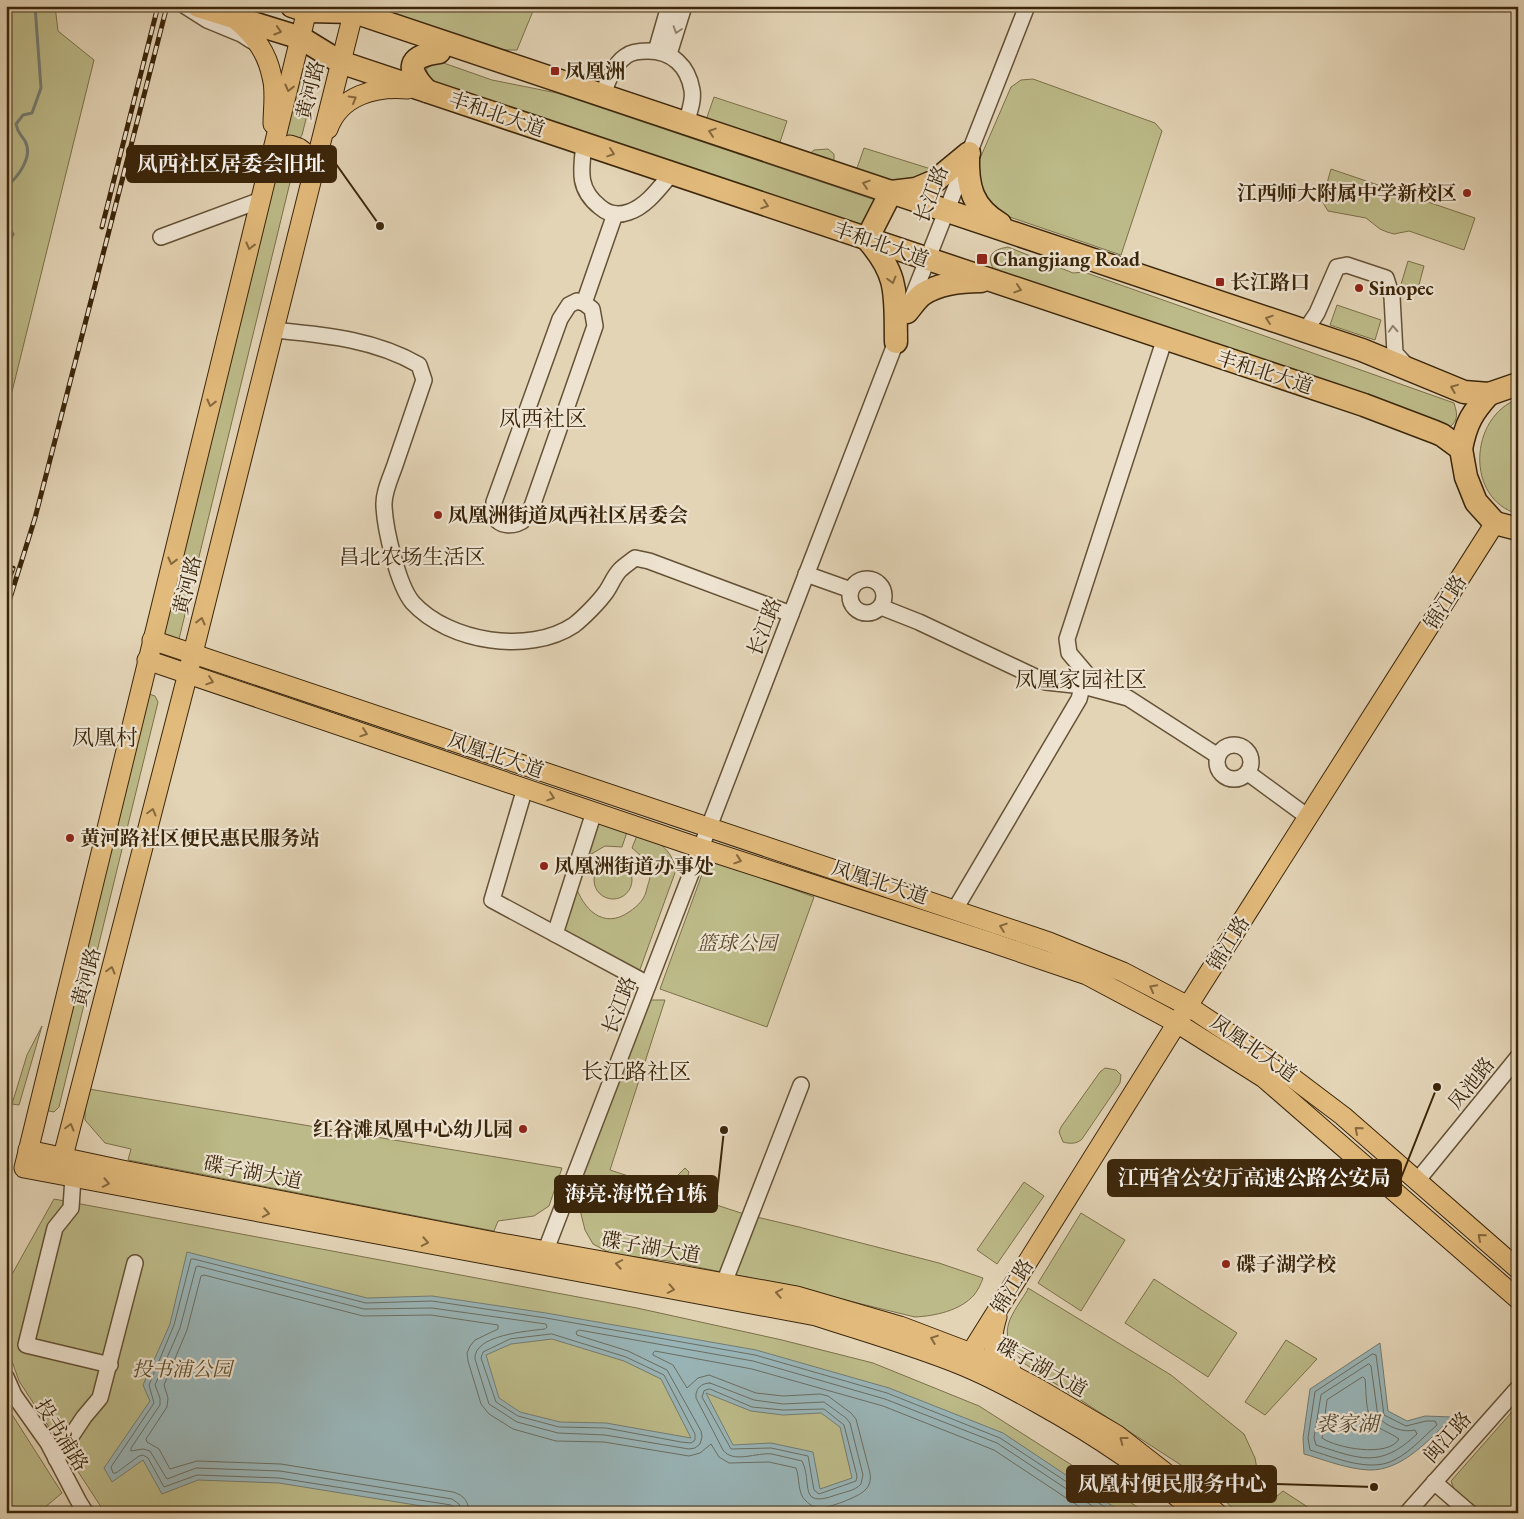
<svg xmlns="http://www.w3.org/2000/svg" width="1524" height="1519" viewBox="0 0 1524 1519" font-family="'EB Garamond','Noto Serif SC',serif">
<style>
.green{fill:#bcba88;stroke:#7c704a}
.water{fill:#99b5b8;stroke:#737c73;fill-rule:evenodd}
.lines{fill:none;stroke-linecap:round;stroke-linejoin:round}
.shore{stroke:#6a6e62;stroke-width:1}
.stream{stroke:#737c73;stroke-width:3}
.minor-casing{stroke:#655236;stroke-width:18}
.major-casing{stroke:#3b260b;stroke-width:21}
.highway-casing{stroke:#3b260b;stroke-width:25}
.minor{stroke:#ede3d0;stroke-width:15}
.major{stroke:#e2ba7b;stroke-width:19}
.highway{stroke:#e2ba7b;stroke-width:22}
.rail-casing{stroke:#3b260b;stroke-width:5}
.rail{stroke:#ede3d0;stroke-width:3;stroke-dasharray:9;stroke-linecap:butt}
.oneway{stroke:#94846e}
.oneway2{stroke:#86693d}
.poi-dot{fill:#8f2418;stroke:#ede3d0;stroke-width:2}
.labels{text-anchor:middle;dominant-baseline:central;stroke-width:4.5;stroke-linejoin:round;paint-order:stroke}
.poi-label{font-size:20px;font-weight:bold;fill:#3b260b;stroke:#ede3d0;text-anchor:start}
.street-label{font-size:20px;fill:#3b260b;stroke:#ede3d0}
.park-label{font-size:20px;font-style:italic;fill:#5b4b2a;stroke:#ede3d0}
.neighbourhood-label{font-size:21px;fill:#3b260b;stroke:#ede3d0}
.water-label{font-size:21px;font-style:italic;fill:#524a36;stroke:#ede3d0}
.quarter-label{font-size:22px;fill:#3b260b;stroke:#ede3d0}
.leader{fill:none;stroke:#3b260b;stroke-width:2}
.callout-dot{fill:#3b260b;stroke:#ede3d0;stroke-width:2}
.callout{fill:#3b260b;stroke:#3b260b;stroke-width:2}
.callout-label{font-size:21px;text-anchor:middle;font-weight:bold;fill:#fff}
</style>
<rect width="100%" height="100%" fill="#e3d4b6"/>
<filter id="stains"><feTurbulence type="fractalNoise" baseFrequency=".004" numOctaves="4"/><feColorMatrix values="0 0 0 0 .2 0 0 0 0 .09 0 0 0 0 .02 0 0 0 .5 -.17"/></filter>
<radialGradient id="worn" r=".72"><stop offset=".6" stop-color="#630" stop-opacity="0"/><stop offset="1" stop-color="#630" stop-opacity=".3"/></radialGradient>
<!-- green -->
<g class="green">
<polygon points="6,6 55,6 58,31 94,60 6,416"/>
<polygon points="385,6 517,6 533,11 517,50 497,50 396,15"/>
<polygon points="438,61 492,80 557,93 878,201 871,229 431,81 426,69"/>
<polygon points="303,77 314,80 314,87 302,135 298,141 286,138 284,133 298,81"/>
<polygon points="1033,79 1155,123 1162,131 1121,255 998,213 989,206 975,170 1011,87 1021,80"/>
<polygon points="714,97 787,121 778,148 705,123"/>
<polygon points="864,148 931,169 919,178 899,184 856,171"/>
<polygon points="828,149 834,154 834,165 806,157 814,150"/>
<polygon points="282,157 290,160 294,166 179,639 164,635 163,629 276,161"/>
<polygon points="1331,169 1475,218 1464,250 1409,231 1394,234 1387,232 1380,229 1366,218 1328,211 1322,201"/>
<path d="M1008,247L1073,273L1084,272L1454,403C1457,413 1459,419 1450,427L996,274C986,258 989,250 1008,247Z"/>
<polygon points="1408,261 1424,266 1416,296 1399,291"/>
<polygon points="1337,305 1381,320 1375,340 1330,325"/>
<path d="M1518,399V514C1465,499 1469,417 1518,399Z"/>
<polygon points="149,694 155,696 158,702 59,1107 54,1112 44,1110"/>
<polygon points="599,819 628,829 622,847 605,846 586,857"/>
<path d="M638,833C658,841 671,848 676,870L639,972L561,928L575,884C583,909 603,930 629,912C639,905 645,899 647,888C648,884 651,877 650,872C649,862 639,854 632,848Z"/>
<polygon points="708,858 814,897 767,1027 660,989"/>
<circle cx="613" cy="880" r="19"/>
<path d="M647,1000H665L610,1170L665,1188L685,1168L689,1172L686,1183L689,1196L744,1214L799,1227L939,1263L983,1278C981,1284 978,1290 974,1295C960,1311 934,1316 915,1317L775,1283L668,1261L612,1254L593,1244L585,1230L576,1194Z"/>
<polygon points="42,1026 19,1105 12,1104 27,1055"/>
<path d="M1105,1068L1116,1070L1121,1075L1120,1083L1082,1139C1077,1144 1070,1144 1063,1142L1059,1132L1061,1127L1100,1072Z"/>
<polygon points="89,1089 118,1094 562,1168 549,1206 534,1216 498,1221 494,1231 128,1160 131,1149 105,1143 85,1120 85,1105"/>
<polygon points="1024,1182 1044,1196 997,1264 977,1250"/>
<polygon points="54,1199 637,1308 782,1340 873,1363 979,1406 1147,1513 105,1513 19,1381 6,1344 6,1285"/>
<polygon points="1081,1213 1125,1240 1081,1311 1038,1283"/>
<polygon points="1154,1279 1237,1333 1208,1377 1125,1323"/>
<path d="M1028,1288L1171,1375L1244,1434L1255,1458L1257,1469L1252,1482L1277,1496L1283,1491L1317,1513H1238L1201,1478L1025,1364C996,1334 1007,1322 1027,1291Z"/>
<polygon points="1286,1340 1317,1359 1265,1415 1245,1402"/>
<polygon points="6,1405 62,1493 38,1513 6,1513"/>
<polygon points="1518,1405 1518,1513 1481,1513 1455,1492 1451,1481"/>
</g>
<!-- water -->
<g class="water">
<path d="M187,1252L367,1298L432,1296L546,1313L756,1350L889,1388L1003,1433L1123,1513H465L279,1483L198,1480L162,1494L143,1460L112,1482L104,1468L150,1401L143,1385L170,1324ZM552,1339L624,1361L661,1379L691,1438L606,1423L560,1422L520,1412L499,1398L486,1355L511,1344ZM706,1393L751,1411L783,1415L821,1413L840,1427L852,1478L820,1489L813,1452L771,1443L733,1445Z"/>
<path d="M1380,1343L1388,1411L1407,1421L1425,1416L1453,1417C1430,1438 1403,1471 1369,1470C1347,1469 1325,1460 1304,1454L1303,1438L1310,1389Z"/>
</g>
<g class="lines">
<!-- shore -->
<g class="shore">
<polygon points="552,1334 626,1357 664,1375 695,1434 695,1440 691,1443 681,1442 606,1428 559,1427 518,1416 496,1402 481,1358 483,1352 510,1339"/>
<path d="M1373,1354L1376,1355L1384,1415L1406,1426L1426,1421H1435L1437,1425C1422,1438 1406,1457 1387,1463C1363,1470 1333,1457 1310,1450L1308,1438L1315,1392Z"/>
<path d="M1369,1364L1371,1366L1378,1417C1387,1427 1403,1433 1415,1430L1417,1434C1380,1469 1360,1459 1316,1445L1314,1438L1321,1395Z"/>
<path d="M1363,1377L1365,1379C1367,1394 1364,1418 1378,1427C1385,1432 1393,1434 1399,1439C1388,1458 1336,1448 1322,1438L1327,1400Z"/>
<path d="M710,1383L754,1400L783,1404L824,1402L846,1418L850,1423L863,1475L861,1484C855,1491 844,1492 836,1495C797,1509 813,1483 802,1461C792,1459 782,1456 772,1454C757,1452 733,1464 723,1450L696,1398C695,1389 701,1383 710,1383Z"/>
<polygon points="710,1389 752,1407 783,1410 824,1409 844,1425 857,1476 856,1481 819,1494 814,1490 808,1456 771,1448 731,1449 702,1397 704,1391"/>
<polyline points="455,1513 455,1508 451,1505 279,1478 197,1475 164,1487 148,1458 143,1455 139,1456 116,1473 113,1473 111,1467 154,1403 149,1385 174,1325 191,1259 194,1259 366,1303 432,1301 546,1318 755,1355 887,1393 1000,1438 1114,1513"/>
<path d="M462,1513L459,1504L452,1499L280,1471L196,1468L167,1479L150,1451L143,1449L131,1451V1448L160,1405V1398L155,1385L180,1328L196,1267L198,1266L364,1309L432,1308L546,1324L547,1327L545,1329C528,1331 473,1335 475,1359L489,1404L517,1422L558,1433L605,1435L689,1449L695,1448L700,1444L702,1437L701,1431L667,1370L628,1351L577,1335L576,1332L579,1330L753,1361L885,1399L997,1443L1103,1513"/>
<path d="M469,1513C469,1502 464,1495 453,1492L281,1464L197,1461L170,1469L159,1449L147,1442L146,1439L167,1407L168,1398L164,1385L187,1330L201,1276L204,1275L363,1316L431,1315L498,1325V1329L475,1340L470,1346L467,1353L468,1361L481,1404L489,1414L513,1429L556,1441L604,1442L689,1456L700,1453L711,1444L719,1457L729,1463L769,1462L796,1468C800,1478 797,1493 806,1501C810,1505 815,1508 820,1508C829,1508 858,1497 864,1491C870,1486 871,1480 870,1473L856,1419L851,1413L828,1396L820,1394L783,1396L756,1393L709,1375L698,1378L687,1388L673,1365L653,1355V1353L655,1351L752,1369L883,1406L994,1450L1089,1513"/>
</g>
<!-- stream -->
<g class="stream">
<path d="M6,187C17,178 34,157 25,141C20,133 18,134 16,124L23,115L32,113L41,88L35,6"/>
<polyline points="6,225 13,234 6,249"/>
</g>
<defs>
<g id="minor">
<polyline points="185,6 207,20 241,34 252,41"/>
<polyline points="656,51 669,6"/>
<polyline points="669,54 684,6"/>
<path d="M603,95C607,82 613,65 626,56C631,52 641,51 648,51C672,51 688,66 692,90C694,100 689,113 686,123"/>
<path d="M584,144C581,170 577,189 600,207C608,214 618,216 629,212C647,206 660,187 672,173"/>
<polyline points="161,237 261,200"/>
<path d="M577,301L584,303L592,309L595,326L530,512C528,514 528,517 525,519C517,527 497,528 494,514C493,510 494,505 494,502L560,319L569,305Z"/>
<polyline points="911,301 1027,6"/>
<polyline points="584,303 615,214"/>
<path d="M274,330C324,335 374,339 419,365L424,380C415,407 405,435 396,462C392,475 383,492 384,506C385,529 398,586 413,603C449,642 529,655 574,625C583,618 599,602 606,592C611,585 614,576 620,570C624,566 630,562 635,558L649,561L791,614"/>
<polyline points="1305,331 1317,313 1337,267 1347,265 1386,278 1392,297 1395,353 1407,366"/>
<polyline points="806,574 851,590"/>
<circle cx="867" cy="596" r="17"/>
<polyline points="881,607 919,622 1046,682 1083,686 1128,698 1218,756"/>
<circle cx="1234" cy="762" r="17"/>
<polyline points="1248,773 1308,817"/>
<polyline points="525,788 492,900 648,984"/>
<polyline points="954,911 1079,699 1086,673 1069,653 1067,639 1165,338"/>
<polyline points="555,934 594,812"/>
<polyline points="73,1177 71,1208 55,1228 26,1345 110,1365"/>
<polyline points="1417,1181 1518,1057"/>
<polyline points="542,1260 899,334"/>
<polyline points="724,1283 801,1085"/>
<polyline points="6,1377 14,1395 48,1443 79,1502 86,1513"/>
<polyline points="56,1459 84,1417 100,1398 135,1263"/>
<polyline points="1434,1482 1470,1513"/>
<polyline points="1407,1513 1518,1388"/>
</g>
<g id="major">
<path d="M308,6L24,1168L816,1316C865,1332 914,1346 961,1365C988,1376 1014,1390 1039,1404C1095,1435 1148,1470 1196,1513"/>
<path d="M235,19C254,35 267,52 272,77C276,91 273,109 273,124"/>
<path d="M328,129C340,95 376,86 408,89"/>
<polyline points="273,155 290,145 299,148 311,157 313,170"/>
<polyline points="152,640 1049,942 1123,972 1188,1006 1269,1060 1343,1116 1518,1269"/>
<polyline points="147,660 700,848 990,942 1087,975 1177,1023 1264,1078 1518,1299"/>
<polyline points="28,1150 122,1170 490,1241 797,1296 900,1326 971,1353 1039,1389 1117,1435 1217,1513"/>
<polyline points="60,1168 188,673 355,6"/>
<path d="M997,1317C990,1340 990,1355 1011,1370"/>
<polyline points="965,1362 1177,1023 1495,523"/>
</g>
<g id="highway">
<polyline points="198,6 301,38 340,62 1364,405 1435,432 1442,435 1461,449 1466,477 1476,502 1495,523 1518,529"/>
<polyline points="292,6 307,11 354,12 366,16 1362,350 1464,392 1489,394 1518,384"/>
<path d="M427,91C405,69 408,56 439,52"/>
<path d="M968,155C967,187 972,207 1000,224"/>
<path d="M907,312C912,306 917,298 923,294C940,283 962,281 981,281"/>
<path d="M896,342C895,296 900,276 867,239L891,192L916,189L935,181L969,153"/>
<path d="M1461,449C1466,423 1472,413 1489,394"/>
</g>
</defs>
<!-- minor casing -->
<use href="#minor" class="minor-casing"/>
<!-- major casing -->
<use href="#major" class="major-casing"/>
<!-- highway casing -->
<use href="#highway" class="highway-casing"/>
<!-- minor -->
<use href="#minor" class="minor"/>
<!-- major -->
<use href="#major" class="major"/>
<!-- highway -->
<use href="#highway" class="highway"/>
<defs>
<g id="rail">
<polyline points="102,227 158,6"/>
<polyline points="6,587 13,568"/>
<polyline points="6,611 35,518 167,6"/>
</g>
</defs>
<!-- rail casing -->
<use href="#rail" class="rail-casing"/>
<!-- rail -->
<use href="#rail" class="rail"/>
</g>
<!-- one-way arrows -->
<defs><path id="oneway-chevron" d="M-2-3.5L2.5 0L-2 3.5" fill="none" stroke-width="1.6" stroke-linecap="round" stroke-linejoin="round" transform="scale(1.25)"/></defs>
<g class="oneway">
<use href="#oneway-chevron" transform="translate(677 30) rotate(108)"/>
<use href="#oneway-chevron" transform="translate(1393 329) rotate(-93)"/>
</g>
<g class="oneway2">
<use href="#oneway-chevron" transform="translate(278 31) rotate(17)"/>
<use href="#oneway-chevron" transform="translate(289 88) rotate(104)"/>
<use href="#oneway-chevron" transform="translate(353 99) rotate(-30)"/>
<use href="#oneway-chevron" transform="translate(712 132) rotate(-162)"/>
<use href="#oneway-chevron" transform="translate(611 153) rotate(19)"/>
<use href="#oneway-chevron" transform="translate(866 184) rotate(-162)"/>
<use href="#oneway-chevron" transform="translate(765 205) rotate(19)"/>
<use href="#oneway-chevron" transform="translate(250 246) rotate(104)"/>
<use href="#oneway-chevron" transform="translate(892 280) rotate(75)"/>
<use href="#oneway-chevron" transform="translate(1018 289) rotate(18)"/>
<use href="#oneway-chevron" transform="translate(1269 319) rotate(-161)"/>
<use href="#oneway-chevron" transform="translate(1454 388) rotate(-158)"/>
<use href="#oneway-chevron" transform="translate(211 403) rotate(104)"/>
<use href="#oneway-chevron" transform="translate(172 561) rotate(104)"/>
<use href="#oneway-chevron" transform="translate(201 621) rotate(-76)"/>
<use href="#oneway-chevron" transform="translate(210 681) rotate(19)"/>
<use href="#oneway-chevron" transform="translate(364 733) rotate(19)"/>
<use href="#oneway-chevron" transform="translate(551 797) rotate(19)"/>
<use href="#oneway-chevron" transform="translate(152 812) rotate(-75)"/>
<use href="#oneway-chevron" transform="translate(738 860) rotate(18)"/>
<use href="#oneway-chevron" transform="translate(1003 927) rotate(-161)"/>
<use href="#oneway-chevron" transform="translate(111 970) rotate(-75)"/>
<use href="#oneway-chevron" transform="translate(1153 988) rotate(-152)"/>
<use href="#oneway-chevron" transform="translate(70 1127) rotate(-75)"/>
<use href="#oneway-chevron" transform="translate(1358 1130) rotate(-139)"/>
<use href="#oneway-chevron" transform="translate(106 1183) rotate(11)"/>
<use href="#oneway-chevron" transform="translate(266 1213) rotate(10)"/>
<use href="#oneway-chevron" transform="translate(1481 1237) rotate(-139)"/>
<use href="#oneway-chevron" transform="translate(425 1242) rotate(10)"/>
<use href="#oneway-chevron" transform="translate(619 1264) rotate(-170)"/>
<use href="#oneway-chevron" transform="translate(671 1289) rotate(11)"/>
<use href="#oneway-chevron" transform="translate(779 1293) rotate(-170)"/>
<use href="#oneway-chevron" transform="translate(934 1339) rotate(-159)"/>
<use href="#oneway-chevron" transform="translate(1123 1440) rotate(-143)"/>
</g>
<!-- markers -->
<g class="poi-dot">
<rect x="550" y="66" width="10" height="10" rx="2.5"/>
<circle cx="1467" cy="193" r="5"/>
<rect x="976" y="253" width="12" height="12" rx="2.5"/>
<rect x="1215" y="277" width="10" height="10" rx="2.5"/>
<circle cx="1359" cy="288" r="5"/>
<circle cx="438" cy="515" r="5"/>
<circle cx="70" cy="838" r="5"/>
<circle cx="544" cy="866" r="5"/>
<circle cx="523" cy="1129" r="5"/>
<circle cx="1226" cy="1264" r="5"/>
</g>
<g class="labels">
<!-- poi labels -->
<g class="poi-label">
<text x="565" y="71">凤凰洲</text>
<text x="1457" y="193" text-anchor="end">江西师大附属中学新校区</text>
<text x="993" y="259">Changjiang Road</text>
<text x="1230" y="282">长江路口</text>
<text x="1369" y="288">Sinopec</text>
<text x="448" y="515">凤凰洲街道凤西社区居委会</text>
<text x="80" y="838">黄河路社区便民惠民服务站</text>
<text x="554" y="866">凤凰洲街道办事处</text>
<text x="513" y="1129" text-anchor="end">红谷滩凤凰中心幼儿园</text>
<text x="1236" y="1264">碟子湖学校</text>
</g>
<!-- street labels -->
<g class="street-label">
<text transform="translate(310 90) rotate(-76)">黄河路</text>
<text transform="translate(497 114) rotate(19)">丰和北大道</text>
<text transform="translate(931 194) rotate(-69)">长江路</text>
<text transform="translate(881 244) rotate(19)">丰和北大道</text>
<text transform="translate(1265 372) rotate(18)">丰和北大道</text>
<text transform="translate(187 585) rotate(-76)">黄河路</text>
<text transform="translate(1445 602) rotate(-58)">锦江路</text>
<text transform="translate(764 627) rotate(-69)">长江路</text>
<text transform="translate(496 755) rotate(19)">凤凰北大道</text>
<text transform="translate(880 882) rotate(18)">凤凰北大道</text>
<text transform="translate(1228 943) rotate(-58)">锦江路</text>
<text transform="translate(86 977) rotate(-75)">黄河路</text>
<text transform="translate(619 1005) rotate(-69)">长江路</text>
<text transform="translate(1254 1048) rotate(35)">凤凰北大道</text>
<text transform="translate(1471 1083) rotate(-51)">凤池路</text>
<text transform="translate(253 1172) rotate(11)">碟子湖大道</text>
<text transform="translate(651 1247) rotate(10)">碟子湖大道</text>
<text transform="translate(1012 1286) rotate(-58)">锦江路</text>
<text transform="translate(1042 1367) rotate(29)">碟子湖大道</text>
<text transform="translate(62 1435) rotate(58)">投书浦路</text>
<text transform="translate(1447 1437) rotate(-48)">闽江路</text>
</g>
<!-- park labels -->
<g class="park-label">
<text x="737" y="943">篮球公园</text>
<text x="182" y="1369">投书浦公园</text>
</g>
<!-- neighbourhood labels -->
<g class="neighbourhood-label">
<text x="412" y="556">昌北农场生活区</text>
</g>
<!-- water labels -->
<g class="water-label">
<text x="1347" y="1423">裘家湖</text>
</g>
<!-- quarter labels -->
<g class="quarter-label">
<text x="543" y="418">凤西社区</text>
<text x="1081" y="679">凤凰家园社区</text>
<text x="105" y="737">凤凰村</text>
<text x="636" y="1071">长江路社区</text>
</g>
</g>
<!-- callouts -->
<path class="leader" d="M380 226L336 164M1437 1087L1401 1178M724 1130L717 1194M1374 1487L1276 1484"/>
<g class="callout-dot">
<circle cx="380" cy="226" r="5"/>
<circle cx="1437" cy="1087" r="5"/>
<circle cx="724" cy="1130" r="5"/>
<circle cx="1374" cy="1487" r="5"/>
</g>
<g class="callout">
<rect x="127" y="146" width="209" height="36" rx="5"/>
<rect x="1108" y="1160" width="293" height="36" rx="5"/>
<rect x="555" y="1176" width="162" height="36" rx="5"/>
<rect x="1067" y="1466" width="209" height="36" rx="5"/>
</g>
<g class="callout-label">
<text x="231" y="171">凤西社区居委会旧址</text>
<text x="1254" y="1185">江西省公安厅高速公路公安局</text>
<text x="636" y="1201">海亮·海悦台1栋</text>
<text x="1172" y="1491">凤凰村便民服务中心</text>
</g>
<!-- margin -->
<rect width="1524" height="1519" fill="none" stroke="#e3d4b6" stroke-width="25"/>
<rect x="8" y="8" width="1509" height="1504" fill="none" stroke="#3b260b" stroke-width="2.5"/>
<rect x="12" y="12" width="1499" height="1494" fill="none" stroke="#3b260b"/>
<rect width="100%" height="100%" filter="url(#stains)"/>
<rect width="100%" height="100%" fill="url(#worn)"/>
</svg>
